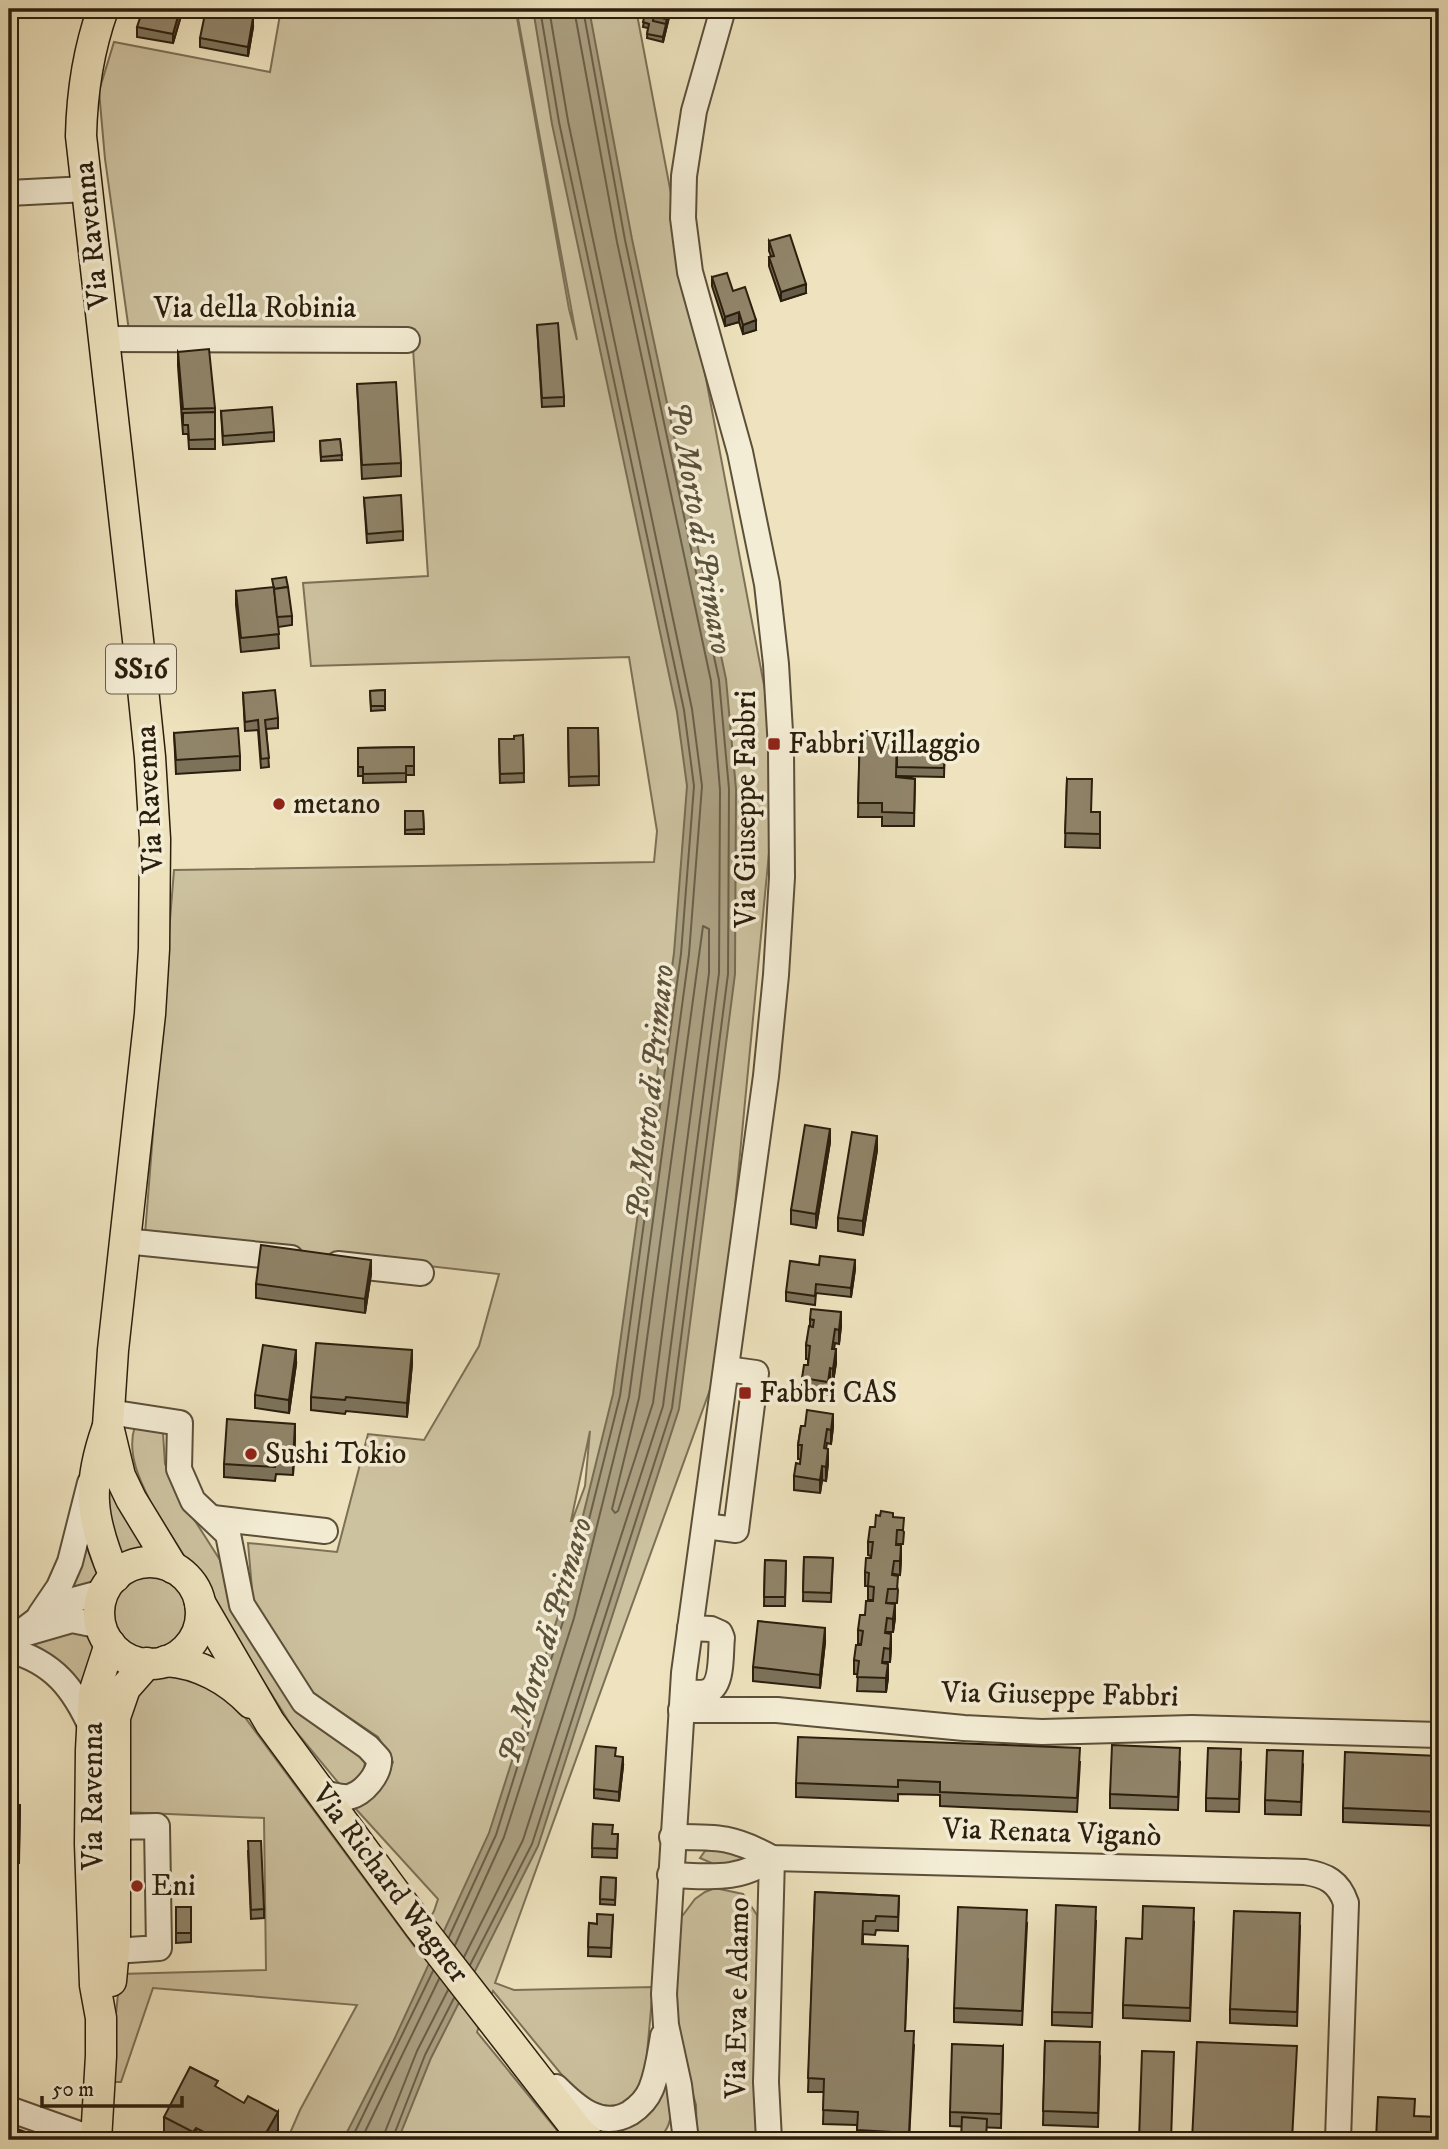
<svg xmlns="http://www.w3.org/2000/svg" width="1448" height="2149" viewBox="0 0 1448 2149" font-family="'IM FELL DW Pica',serif">
<style>
.green{fill:#cdc2a0;stroke:#7c7056;stroke-width:2;fill-rule:evenodd}
.water{fill:#aba082;stroke:#776c53;stroke-width:2}
.lines{fill:none;stroke-linecap:round;stroke-linejoin:round}
.shore{stroke:#6a5f48;stroke-width:2}
.minor-casing{stroke:#5b4f39;stroke-width:28}
.major-casing{stroke:#2a1e0d;stroke-width:33}
.minor{stroke:#f4edd5;stroke-width:24}
.major{stroke:#eee3be;stroke-width:30}
.wall{fill:#7c725a;stroke:#2a1e0d;stroke-width:2}
.shaded-wall{fill:#655c4a;stroke:#2a1e0d;stroke-width:2}
.building{fill:#908469;stroke:#2a1e0d;stroke-width:2}
.poi-dot{fill:#8f2418;stroke:#f4edd5;stroke-width:2.5}
.labels{text-anchor:middle;dominant-baseline:central;stroke-width:7;stroke-linejoin:round;paint-order:stroke}
.shield{fill:#f4edd5;stroke:#675c49;stroke-width:2}
.shield-label{font-size:28px;font-weight:bold;fill:#2a1e0d}
.street-label{font-size:30px;fill:#2a1e0d;stroke:#f4edd5}
.poi-label{font-size:30px;fill:#2a1e0d;stroke:#f4edd5;text-anchor:start}
.water-label{font-size:32px;font-style:italic;fill:#5e523c;stroke:#f4edd5}
</style>
<rect width="100%" height="100%" fill="#eee3be"/>
<filter id="stains"><feTurbulence type="fractalNoise" baseFrequency=".00286" numOctaves="4"/><feColorMatrix values="0 0 0 0 .2 0 0 0 0 .09 0 0 0 0 .02 0 0 0 .5 -.17"/></filter>
<radialGradient id="worn" r=".72"><stop offset=".6" stop-color="#630" stop-opacity="0"/><stop offset="1" stop-color="#630" stop-opacity=".3"/></radialGradient>
<!-- green -->
<g class="green">
<path d="M281,9H636L778,759L720,1362L495,1983L514,1990L653,1987L646,2065L641,2088L614,2111L580,2097L493,1991L477,2032L565,2140H287L300,2110L357,2005L153,1988L121,2082H107L104,2018L116,2014L120,1974L266,1970L264,1818L122,1812L120,1723L146,1679L161,1674L193,1673L241,1712L414,1946L434,1911L438,1899L355,1808C375,1799 384,1782 393,1762L378,1737L314,1694L253,1601L248,1543L337,1552L368,1434L424,1440L479,1346L499,1274L145,1234L174,870L654,862L657,831L629,657L311,666L303,583L428,576L412,333L129,331L105,159L99,91L114,42L270,72ZM517,18H518L577,340L569,309ZM590,1431L585,1486L572,1521H571Z"/>
<path d="M135,1426L163,1433L165,1464L183,1502L220,1560L232,1588L237,1608L365,1757C366,1774 359,1784 341,1786L293,1728L152,1505C140,1481 126,1453 135,1426Z"/>
<polygon points="110,1475 149,1551 126,1554 119,1559 106,1507"/>
<polygon points="86,1530 100,1571 96,1581 59,1597"/>
<circle cx="150" cy="1613" r="36"/>
<polygon points="72,1630 96,1637 99,1645 87,1699 21,1648"/>
<polygon points="717,1848 754,1859 716,1865 700,1858 705,1851"/>
<polygon points="715,1888 743,1894 757,1915 759,1930 758,2140 697,2140 696,2105 679,2046 674,1993 677,1923 695,1899 705,1892"/>
<path d="M663,2068C668,2093 681,2123 656,2140H607L597,2133L596,2127L603,2128Z"/>
</g>
<!-- water -->
<polygon class="water" points="533,9 589,9 632,239 726,679 736,789 735,974 679,1409 538,1846 431,2058 398,2140 343,2140 393,2042 489,1833 559,1613 613,1394 674,953 687,786 677,712 552,124"/>
<g class="lines">
<!-- shore -->
<g class="shore">
<polygon points="703,926 709,929 709,973 653,1403 618,1511 615,1513 612,1509 639,1398"/>
<polyline points="449,1937 496,1835 565,1615 620,1396 681,954 694,786 684,710 559,122 540,9"/>
<polyline points="455,1945 504,1837 574,1618 629,1397 689,954 702,786 692,709 568,121 549,9"/>
<polyline points="464,1957 523,1840 663,1406 719,973 720,790 711,681 617,242 574,9"/>
<polyline points="470,1965 532,1844 672,1408 728,974 729,789 719,680 625,240 583,9"/>
<polyline points="351,2140 433,1971"/>
<polyline points="361,2140 439,1979"/>
<polyline points="384,2140 385,2132 417,2051 448,1990"/>
<polyline points="392,2140 425,2055 454,1998"/>
</g>
<defs>
<g id="minor">
<polyline points="9,193 87,189"/>
<polyline points="103,339 407,340"/>
<polyline points="125,1241 291,1258"/>
<polyline points="338,1264 421,1273"/>
<path d="M109,1412L180,1423L179,1469L193,1501L228,1534L242,1605L304,1702L368,1747L379,1759C380,1774 364,1793 349,1797C341,1798 330,1794 321,1793"/>
<polyline points="213,1518 325,1531"/>
<polyline points="705,1526 736,1530 756,1373 727,1369"/>
<polyline points="40,1615 59,1587 70,1562 90,1483"/>
<polyline points="27,1633 72,1620 101,1626"/>
<polyline points="13,1638 58,1604 103,1592"/>
<path d="M9,1650C54,1662 74,1689 92,1729"/>
<path d="M683,1692C690,1692 700,1694 706,1692C724,1687 720,1652 722,1638L720,1633L711,1629L690,1628"/>
<polyline points="681,1710 777,1710 964,1728 1042,1732 1192,1728 1439,1735"/>
<path d="M672,1837C717,1837 732,1836 772,1858L1305,1872C1326,1875 1339,1882 1346,1903L1338,2140"/>
<path d="M670,1875C709,1876 738,1882 772,1858"/>
<polyline points="114,1951 159,1948 157,1826 114,1827"/>
<path d="M556,2087C576,2107 601,2130 630,2113C639,2107 647,2099 651,2089C658,2072 660,2053 663,2036"/>
<polyline points="9,2109 96,2140"/>
<polyline points="686,2140 679,2085 666,2025 664,1994 684,1673 766,1076 776,975 782,877 781,749 776,664 767,584 740,452 690,272 683,218 684,176 694,111 723,9"/>
<polyline points="769,2140 766,2082 772,1858"/>
</g>
<g id="major">
<path d="M103,9C88,51 82,91 81,136L138,640L150,757L155,839L154,949L150,1014L113,1350L108,1426L120,1476L131,1499L173,1568"/>
<path d="M107,1429C86,1489 91,1520 115,1577"/>
<circle cx="150" cy="1613" r="51"/>
<polyline points="200,1603 270,1723 420,1927 579,2132 588,2140"/>
<path d="M166,1661C199,1663 229,1680 251,1703"/>
<polyline points="111,1981 115,1938 115,1717 125,1688 147,1663"/>
<polyline points="96,2140 101,2056 101,2018 95,1985 90,1844 91,1750 94,1693 110,1644"/>
</g>
</defs>
<!-- minor casing -->
<use href="#minor" class="minor-casing"/>
<!-- major casing -->
<use href="#major" class="major-casing"/>
<!-- minor -->
<use href="#minor" class="minor"/>
<!-- major -->
<use href="#major" class="major"/>
</g>
<!-- wall -->
<g class="wall">
<polygon points="183,9 173,43 137,37 137,27"/>
<polygon points="646,9 671,9 663,42 647,38 648,28 643,27"/>
<polygon points="253,27 248,56 200,47 200,38"/>
<polygon points="769,241 806,293 781,301 769,266 769,257 771,256 769,251"/>
<polygon points="712,277 733,291 756,330 743,334 739,322 725,326 712,286"/>
<polygon points="537,325 564,397 564,406 542,407"/>
<polygon points="178,352 215,408 215,449 189,449 188,434 183,434 178,366"/>
<polygon points="357,384 401,463 401,476 362,479"/>
<polygon points="221,411 274,432 274,441 223,445"/>
<polygon points="340,439 342,460 321,461 320,441"/>
<polygon points="364,498 403,531 403,540 367,543"/>
<polygon points="236,591 292,616 292,625 278,627 279,648 241,652 236,605"/>
<polygon points="385,690 385,710 371,711 370,691"/>
<polygon points="243,693 278,718 278,728 266,729 269,767 261,768 258,730 245,731"/>
<polygon points="568,728 598,728 599,785 569,786"/>
<polygon points="860,731 897,754 930,754 945,743 944,777 897,776 915,779 914,826 882,826 882,817 858,817"/>
<polygon points="174,733 240,756 240,770 176,774"/>
<polygon points="523,735 524,782 500,783 499,739 514,739"/>
<polygon points="414,747 414,775 406,775 406,782 363,783 363,776 358,776 358,748"/>
<polygon points="1067,779 1091,812 1100,812 1100,848 1065,847"/>
<polygon points="405,811 423,811 424,834 405,834"/>
<polygon points="830,1142 816,1228 791,1224 791,1210"/>
<polygon points="877,1150 863,1235 838,1231 838,1218"/>
<polygon points="819,1265 855,1269 851,1297 816,1293 815,1305 786,1301 786,1292"/>
<polygon points="371,1274 365,1313 256,1298 256,1284"/>
<polygon points="810,1319 841,1326 839,1344 835,1343 834,1349 836,1363 833,1382 830,1382 828,1395 802,1392 802,1378 808,1365 808,1359 806,1359 806,1345 810,1326"/>
<polygon points="296,1364 289,1413 255,1408 255,1395"/>
<polygon points="412,1364 407,1417 346,1411 345,1414 311,1410 311,1397"/>
<polygon points="801,1426 833,1427 831,1444 827,1443 826,1449 828,1463 826,1481 822,1480 820,1493 794,1490 794,1476 800,1464 801,1459 798,1459 798,1445"/>
<polygon points="295,1438 293,1475 276,1474 275,1481 224,1477 224,1464"/>
<polygon points="893,1517 904,1532 903,1544 897,1544 897,1545 901,1559 900,1575 894,1574 894,1575 898,1590 897,1603 888,1603 895,1618 893,1632 887,1632 891,1648 890,1662 884,1662 888,1678 886,1692 857,1691 858,1674 854,1674 854,1660 861,1644 858,1644 858,1630 873,1600 868,1600 868,1586 865,1586 865,1572 871,1556 868,1555 868,1542 875,1527"/>
<polygon points="804,1557 833,1558 831,1602 803,1601"/>
<polygon points="765,1560 786,1561 785,1606 764,1606"/>
<polygon points="825,1642 820,1688 753,1681 753,1667"/>
<polygon points="1439,1756 1439,1826 1343,1822 1343,1808"/>
<polygon points="1080,1762 1077,1812 940,1806 940,1795 898,1794 898,1801 796,1797 796,1783"/>
<polygon points="1180,1762 1178,1810 1110,1808 1110,1794"/>
<polygon points="1241,1763 1239,1812 1206,1811 1206,1798"/>
<polygon points="1303,1765 1301,1815 1265,1814 1265,1800"/>
<polygon points="623,1766 619,1801 594,1798 594,1789"/>
<polygon points="9,1805 20,1805 19,1863 9,1864"/>
<polygon points="593,1824 613,1834 618,1834 617,1858 592,1857"/>
<polygon points="248,1850 264,1909 264,1918 251,1919"/>
<polygon points="1439,1864 1439,1921 1437,1921"/>
<polygon points="601,1877 616,1878 615,1905 600,1904"/>
<polygon points="815,1892 899,1896 898,1931 876,1930 875,1935 863,1934 863,1944 908,1959 905,2031 914,2045 909,2140 857,2140 857,2125 823,2124 824,2092 808,2092"/>
<polygon points="176,1907 191,1907 191,1942 176,1943"/>
<polygon points="613,1915 611,1957 588,1956 589,1923 597,1924"/>
<polygon points="1096,1920 1092,2027 1052,2025 1052,2012"/>
<polygon points="1194,1922 1190,2021 1123,2018 1123,2005 1142,1939"/>
<polygon points="1027,1924 1022,2025 954,2022 954,2008"/>
<polygon points="1300,1927 1297,2026 1230,2023 1230,2009"/>
<polygon points="1045,2041 1100,2056 1098,2127 1043,2125"/>
<polygon points="1003,2046 1001,2128 950,2126 950,2112"/>
<polygon points="218,2088 278,2130 272,2140 174,2140 164,2135 164,2117"/>
</g>
<!-- shaded-wall -->
<g class="shaded-wall">
<polygon points="180,9 183,9 173,43 173,34"/>
<polygon points="669,9 671,9 663,42 663,37"/>
<polygon points="253,18 253,27 248,56 248,47"/>
<polygon points="806,284 806,293 781,301 781,292"/>
<polygon points="739,312 739,322 725,326 725,317"/>
<polygon points="756,320 756,330 743,334 743,325"/>
<polygon points="830,1129 830,1142 816,1228 816,1214"/>
<polygon points="877,1136 877,1150 863,1235 863,1221"/>
<polygon points="371,1260 371,1274 365,1313 365,1299"/>
<polygon points="855,1260 855,1269 851,1297 851,1288"/>
<polygon points="841,1312 841,1326 839,1344 839,1330"/>
<polygon points="836,1349 836,1363 833,1382 833,1369"/>
<polygon points="296,1350 296,1364 289,1413 289,1400"/>
<polygon points="412,1350 412,1364 407,1417 407,1403"/>
<polygon points="830,1368 830,1382 828,1395 828,1382"/>
<polygon points="833,1414 833,1427 831,1444 831,1430"/>
<polygon points="295,1424 295,1438 293,1475 293,1461"/>
<polygon points="828,1449 828,1463 826,1481 826,1467"/>
<polygon points="822,1466 822,1480 820,1493 820,1480"/>
<polygon points="901,1545 901,1559 900,1575 900,1561"/>
<polygon points="895,1604 895,1618 893,1632 893,1619"/>
<polygon points="825,1628 825,1642 820,1688 820,1675"/>
<polygon points="891,1634 891,1648 890,1662 890,1649"/>
<polygon points="888,1664 888,1678 886,1692 886,1678"/>
<polygon points="623,1757 623,1766 619,1801 619,1792"/>
<polygon points="278,2112 278,2130 272,2140 262,2140"/>
<polygon points="196,2128 196,2140 193,2140 193,2132"/>
</g>
<!-- building -->
<g class="building">
<polygon points="143,9 180,9 173,34 137,27"/>
<polygon points="206,9 253,18 248,47 200,38"/>
<polygon points="646,9 654,11 653,21 666,24 663,37 647,34 649,24 643,22"/>
<polygon points="654,9 669,9 666,19 653,16"/>
<polygon points="790,235 806,284 781,292 769,257 774,256 769,241"/>
<polygon points="727,273 733,291 745,287 756,320 743,325 739,312 725,317 712,277"/>
<polygon points="558,323 564,397 542,398 537,325"/>
<polygon points="209,349 215,408 183,409 178,352"/>
<polygon points="396,382 401,463 362,465 357,384"/>
<polygon points="272,407 274,432 223,436 221,411"/>
<polygon points="215,412 215,439 189,440 188,425 183,425 183,413"/>
<polygon points="340,439 342,455 321,457 320,441"/>
<polygon points="401,495 403,531 367,534 364,498"/>
<polygon points="286,577 288,587 274,589 272,579"/>
<polygon points="274,587 279,634 241,638 236,591"/>
<polygon points="288,587 292,616 277,617 274,589"/>
<polygon points="275,690 278,718 265,720 269,758 261,759 258,720 245,722 243,693"/>
<polygon points="385,690 385,706 371,706 370,691"/>
<polygon points="238,728 240,756 176,760 174,733"/>
<polygon points="568,728 598,728 599,776 569,777"/>
<polygon points="860,731 897,731 896,777 915,779 914,813 882,812 882,803 858,803"/>
<polygon points="523,735 524,773 500,774 499,739 514,739 514,736"/>
<polygon points="930,743 945,743 944,768 897,767 897,754 930,754"/>
<polygon points="414,747 414,766 406,766 406,773 363,774 363,767 358,767 358,748"/>
<polygon points="1067,779 1092,779 1091,812 1100,812 1100,834 1065,833"/>
<polygon points="405,811 423,811 424,829 405,830"/>
<polygon points="805,1125 830,1129 816,1214 791,1210"/>
<polygon points="852,1132 877,1136 863,1221 838,1218"/>
<polygon points="261,1245 371,1260 365,1299 256,1284"/>
<polygon points="820,1256 855,1260 851,1288 816,1284 815,1296 786,1292 790,1261 819,1265"/>
<polygon points="811,1309 841,1312 839,1330 835,1329 832,1349 836,1349 833,1369 830,1368 828,1382 802,1378 804,1365 808,1365 810,1346 806,1345 809,1326 813,1327 814,1320 810,1319"/>
<polygon points="316,1343 412,1350 407,1403 346,1397 345,1400 311,1397"/>
<polygon points="263,1345 296,1350 289,1400 255,1395"/>
<polygon points="807,1410 833,1414 831,1430 827,1429 824,1448 828,1449 826,1467 822,1466 820,1480 794,1476 796,1463 800,1464 802,1445 798,1445 801,1426 805,1426"/>
<polygon points="227,1419 295,1424 293,1461 276,1460 275,1467 224,1464"/>
<polygon points="881,1511 893,1513 893,1517 904,1518 903,1530 897,1530 896,1545 901,1545 900,1561 894,1561 892,1575 898,1576 897,1589 888,1589 886,1603 895,1604 893,1619 887,1618 885,1633 891,1634 890,1649 884,1648 882,1663 888,1664 886,1678 857,1677 859,1661 854,1660 856,1645 861,1645 863,1631 858,1630 860,1615 865,1615 866,1601 873,1601 874,1587 868,1586 869,1573 865,1572 866,1558 871,1558 873,1542 868,1542 870,1527 875,1527 876,1515 880,1516"/>
<polygon points="804,1557 833,1558 831,1593 803,1592"/>
<polygon points="765,1560 786,1561 785,1597 764,1597"/>
<polygon points="758,1621 825,1628 820,1675 753,1667"/>
<polygon points="798,1737 1080,1748 1077,1798 940,1792 940,1782 898,1780 898,1787 796,1783"/>
<polygon points="1112,1745 1180,1748 1178,1797 1110,1794"/>
<polygon points="596,1746 616,1748 615,1756 623,1757 619,1792 594,1789"/>
<polygon points="1208,1748 1241,1749 1239,1799 1206,1798"/>
<polygon points="1267,1750 1303,1751 1301,1802 1265,1800"/>
<polygon points="1345,1752 1439,1756 1439,1812 1343,1808"/>
<polygon points="9,1805 20,1805 19,1850 9,1850"/>
<polygon points="593,1824 613,1825 612,1834 618,1834 617,1849 592,1848"/>
<polygon points="248,1841 261,1841 264,1909 251,1910"/>
<polygon points="1439,1864 1439,1908 1437,1908"/>
<polygon points="601,1877 616,1878 615,1900 600,1899"/>
<polygon points="815,1892 899,1896 898,1917 876,1916 875,1921 863,1921 862,1944 908,1946 905,2031 914,2031 909,2133 857,2130 858,2112 823,2110 824,2079 808,2078"/>
<polygon points="1056,1905 1096,1907 1092,2013 1052,2012"/>
<polygon points="1143,1906 1194,1908 1190,2008 1123,2005 1126,1938 1142,1939"/>
<rect x="176" y="1907" width="15" height="26"/>
<polygon points="958,1907 1027,1910 1022,2011 954,2008"/>
<polygon points="1234,1911 1300,1913 1297,2012 1230,2009"/>
<polygon points="597,1914 613,1915 611,1948 588,1947 589,1923 597,1924"/>
<polygon points="1045,2041 1100,2042 1098,2113 1043,2111"/>
<polygon points="1197,2042 1297,2046 1292,2140 1192,2140"/>
<polygon points="952,2044 1003,2046 1001,2114 950,2112"/>
<polygon points="1142,2051 1174,2052 1171,2140 1139,2140"/>
<polygon points="190,2067 218,2081 215,2086 244,2103 248,2096 278,2112 262,2140 220,2140 196,2128 193,2132 164,2117"/>
<polygon points="1378,2097 1415,2099 1414,2116 1438,2117 1437,2140 1376,2140"/>
<polygon points="962,2117 987,2119 986,2140 961,2140"/>
<polygon points="9,2126 47,2140 9,2140"/>
</g>
<!-- markers -->
<g class="poi-dot">
<rect x="767" y="737" width="14" height="14" rx="3.5"/>
<circle cx="279" cy="804" r="7"/>
<rect x="738" y="1386" width="14" height="14" rx="3.5"/>
<circle cx="251" cy="1454" r="7"/>
<circle cx="137" cy="1886" r="7"/>
</g>
<g class="labels">
<!-- shield labels -->
<rect class="shield" x="106" y="644.5" width="70" height="49" rx="5"/>
<g class="shield-label">
<text x="141" y="669">SS16</text>
</g>
<!-- street labels -->
<g class="street-label">
<text transform="translate(92 235) rotate(-96)">Via Ravenna</text>
<text x="255" y="308">Via della Robinia</text>
<text transform="translate(150 799) rotate(-93)">Via Ravenna</text>
<text transform="translate(746 809) rotate(-90)">Via Giuseppe Fabbri</text>
<text transform="translate(1060 1695) rotate(1)">Via Giuseppe Fabbri</text>
<text transform="translate(93 1796) rotate(-90)">Via Ravenna</text>
<text transform="translate(1052 1833) rotate(2)">Via Renata Viganò</text>
<text transform="translate(390 1884) rotate(53)">Via Richard Wagner</text>
<text transform="translate(738 1998) rotate(-89)">Via Eva e Adamo</text>
</g>
<!-- poi labels -->
<g class="poi-label">
<text x="788" y="744">Fabbri Villaggio</text>
<text x="293" y="804">metano</text>
<text x="759" y="1393">Fabbri CAS</text>
<text x="265" y="1454">Sushi Tokio</text>
<text x="151" y="1886">Eni</text>
</g>
<!-- water labels -->
<g class="water-label">
<text transform="translate(699 528) rotate(80)">Po Morto di Primaro</text>
<text transform="translate(651 1092) rotate(-84)">Po Morto di Primaro</text>
<text transform="translate(546 1641) rotate(-73)">Po Morto di Primaro</text>
</g>
</g>
<!-- margin -->
<rect width="1448" height="2149" fill="none" stroke="#eee3be" stroke-width="35"/>
<rect x="10" y="10" width="1427" height="2128" fill="none" stroke="#2a1e0d" stroke-width="3.5"/>
<rect x="18" y="18" width="1413" height="2114" fill="none" stroke="#2a1e0d" stroke-width="2"/>
<!-- scale -->
<path d="M42 2096v10h140v-10" fill="none" stroke="#2a1e0d" stroke-width="3.5"/>
<text x="52" y="2096" font-size="21" fill="#2a1e0d" stroke="#f4edd5" stroke-width="5" paint-order="stroke">50 m</text>
<rect width="100%" height="100%" filter="url(#stains)"/>
<rect width="100%" height="100%" fill="url(#worn)"/>
</svg>
